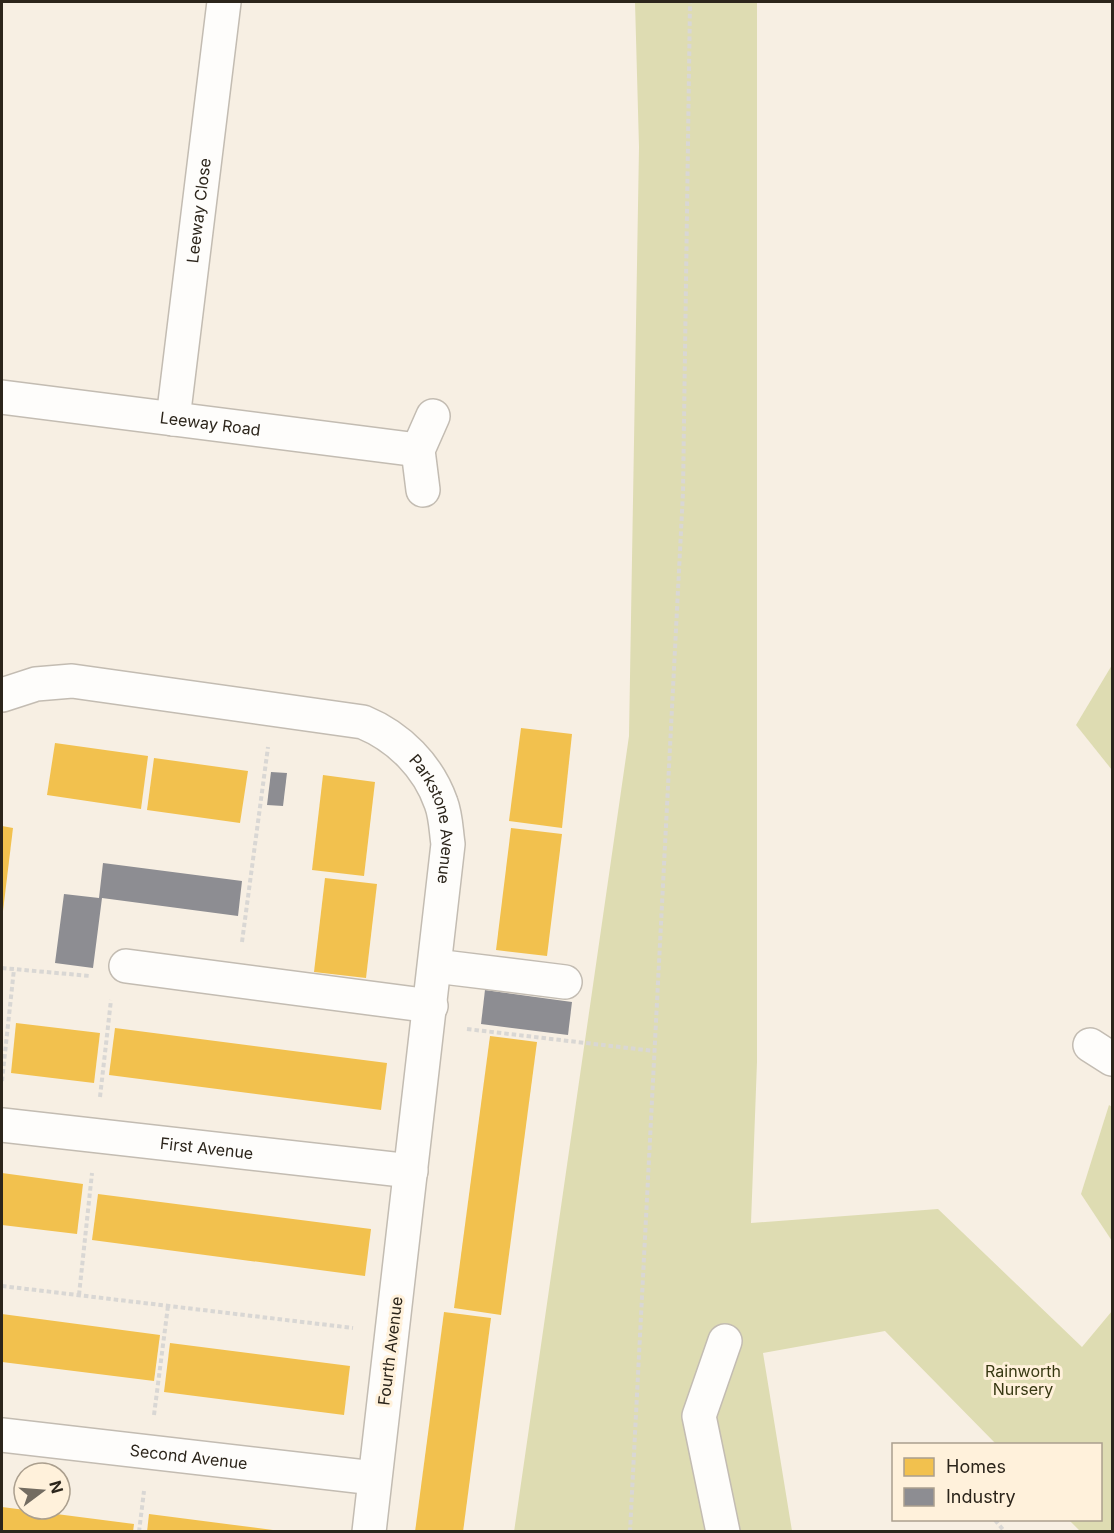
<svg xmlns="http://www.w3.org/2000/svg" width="1114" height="1533" viewBox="0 0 1114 1533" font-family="Inter,sans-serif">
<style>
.green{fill:#dedcb2}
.homes{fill:#f2c14e}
.industry{fill:#8d8d92}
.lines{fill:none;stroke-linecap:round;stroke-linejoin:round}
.minor-casing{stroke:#c3bcb2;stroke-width:36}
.path{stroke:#d9d7d4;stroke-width:4;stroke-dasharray:4.5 3;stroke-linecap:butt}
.minor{stroke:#fefdfb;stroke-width:33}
.labels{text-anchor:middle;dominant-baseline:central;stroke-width:6;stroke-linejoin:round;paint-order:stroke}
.street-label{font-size:16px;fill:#2c251b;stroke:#fff1db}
.park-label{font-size:16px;fill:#373812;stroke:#fff1db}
</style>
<rect width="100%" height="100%" fill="#f7efe3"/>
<!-- green -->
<g class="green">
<polygon points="635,2 757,2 757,1062 751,1223 938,1209 1082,1347 1112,1311 1112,1531 1080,1531 1069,1520 1100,1520 1100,1444 996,1444 885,1331 763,1353 792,1531 514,1532 629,736 639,147"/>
<polygon points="1112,665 1112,770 1076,725"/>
<polygon points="1109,1105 1112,1107 1112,1241 1081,1194"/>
</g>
<!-- homes -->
<g class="homes">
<polygon points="521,728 572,734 562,828 509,821"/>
<polygon points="55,743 148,756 141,809 47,795"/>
<polygon points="154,758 248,771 240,823 147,810"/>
<polygon points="323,775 375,782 364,876 312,870"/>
<polygon points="2,826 13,828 3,911 2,911"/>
<polygon points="511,828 562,834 547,956 496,950"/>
<polygon points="325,878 377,884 366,978 314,972"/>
<polygon points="16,1023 100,1033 94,1083 11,1073"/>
<polygon points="115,1028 387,1063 381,1110 109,1075"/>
<polygon points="490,1036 537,1042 501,1315 454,1308"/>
<polygon points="2,1173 83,1184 77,1234 2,1225"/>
<polygon points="98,1194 371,1229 365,1276 92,1240"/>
<polygon points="444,1312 491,1318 463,1532 415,1532"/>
<polygon points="2,1314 160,1335 154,1381 2,1362"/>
<polygon points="170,1343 350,1366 344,1415 164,1392"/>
<polygon points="2,1507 134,1524 133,1532 2,1532"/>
<polygon points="149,1514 273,1530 273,1532 147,1532"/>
</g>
<!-- industry -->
<g class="industry">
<polygon points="271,772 287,773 283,806 267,805"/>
<polygon points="103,863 242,881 238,916 102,898 93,968 55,963 64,894 99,898"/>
<polygon points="485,990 572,1002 568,1035 481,1024"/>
</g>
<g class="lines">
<defs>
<g id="minor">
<path id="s1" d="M2,397L418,450"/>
<path id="s2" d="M173,419L224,2"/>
<polyline points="423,490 418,450 433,416"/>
<path id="s3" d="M2,695L36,684L72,681L363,722C399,737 428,766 441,803C446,816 446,831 448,844L369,1532"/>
<polyline points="126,966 431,1006"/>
<polyline points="435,966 565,982"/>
<polyline points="1090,1045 1112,1059"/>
<path id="s4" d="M2,1125L411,1171"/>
<path id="s5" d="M2,1435L374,1478"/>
<polyline points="723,1532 699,1416 725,1341"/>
</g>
</defs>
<!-- minor casing -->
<use href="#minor" class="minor-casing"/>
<!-- path -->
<g class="path">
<polyline points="242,942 268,747"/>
<polyline points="2,968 90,976"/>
<polyline points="467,1029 654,1051"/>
<polyline points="2,1081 14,969"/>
<polyline points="100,1097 111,1000"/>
<polyline points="2,1286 353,1328"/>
<polyline points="79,1295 92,1173"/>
<polyline points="154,1415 168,1306"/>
<polyline points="995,1520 1005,1532"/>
<polyline points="139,1532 144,1491"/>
<polyline points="630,1532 683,492 690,2"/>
</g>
<!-- minor -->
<use href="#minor" class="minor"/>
</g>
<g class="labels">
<!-- street labels -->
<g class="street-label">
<text stroke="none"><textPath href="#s2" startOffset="210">Leeway Close</textPath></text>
<text stroke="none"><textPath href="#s1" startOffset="210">Leeway Road</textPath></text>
<text stroke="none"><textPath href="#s3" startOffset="495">Parkstone Avenue</textPath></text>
<text stroke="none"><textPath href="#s4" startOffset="206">First Avenue</textPath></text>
<text transform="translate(390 1351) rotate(-83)">Fourth Avenue</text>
<text stroke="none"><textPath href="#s5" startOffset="188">Second Avenue</textPath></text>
</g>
<!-- park labels -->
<g class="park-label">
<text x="1023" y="1371">Rainworth<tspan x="1023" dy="18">Nursery</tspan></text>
</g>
</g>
<!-- border -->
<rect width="1114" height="1533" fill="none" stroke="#2c251b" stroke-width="6"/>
<!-- legend -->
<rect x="892" y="1443" width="210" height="78" fill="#fff1db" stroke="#ab9f8e" stroke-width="1.5"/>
<rect x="904" y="1458" width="30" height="18" fill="#f2c14e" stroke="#ab9f8e" stroke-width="1.5"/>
<text x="946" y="1473" font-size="18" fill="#2c251b">Homes</text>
<rect x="904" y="1488" width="30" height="18" fill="#8d8d92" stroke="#ab9f8e" stroke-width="1.5"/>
<text x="946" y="1503" font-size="18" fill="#2c251b">Industry</text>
<!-- north arrow -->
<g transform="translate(42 1491) rotate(74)"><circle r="28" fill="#fff1db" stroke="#ab9f8e" stroke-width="1.5"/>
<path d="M0-4.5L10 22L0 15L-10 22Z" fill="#736c61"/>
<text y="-9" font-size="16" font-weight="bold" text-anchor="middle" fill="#2c251b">N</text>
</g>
</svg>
